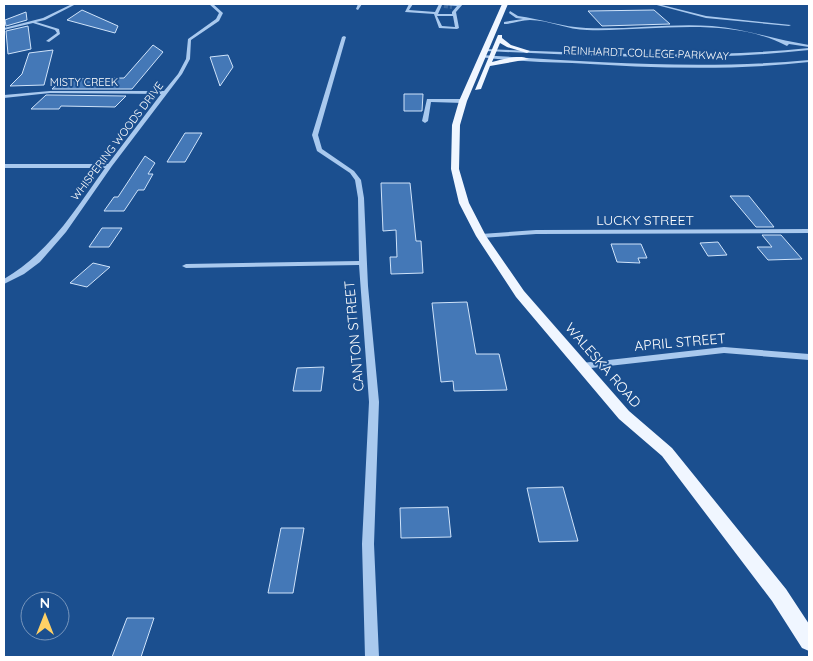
<svg xmlns="http://www.w3.org/2000/svg" width="813" height="661" viewBox="0 0 813 661" font-family="Quicksand,sans-serif">
<style>
.building{fill:#4478b7;stroke:#cfe3fa}
.lines{fill:none;stroke-linecap:round;stroke-linejoin:round}
.minor-tunnel{stroke:#3d69a0;stroke-width:4;stroke-dasharray:4 2;stroke-linecap:butt}
.minor{fill:#a9c9ee;fill-rule:evenodd}
.major{fill:#f0f6ff;fill-rule:evenodd}
.labels{text-anchor:middle;dominant-baseline:central;stroke-width:4;stroke-linejoin:round;paint-order:stroke}
.far-street-label{font-size:11px;fill:#fff;stroke:#1b4f8f}
.street-label{font-size:14px;fill:#fff;stroke:#1b4f8f}
</style>
<rect width="100%" height="100%" fill="#1b4f8f"/>
<!-- building -->
<g class="building">
<polygon points="82,10 118,26 115,33 67,20"/>
<polygon points="654,10 670,24 602,26 588,11"/>
<polygon points="26,12 27,20 6,26 5,20"/>
<polygon points="28,26 31,49 8,54 6,31"/>
<polygon points="153,45 163,52 132,89 52,89 63,79 124,78"/>
<polygon points="53,50 44,85 10,86 22,74 29,53"/>
<polygon points="228,55 233,67 220,86 210,57"/>
<polygon points="404,94 423,94 422,111 404,111"/>
<polygon points="46,95 50,95 126,96 115,107 61,106 59,109 31,109"/>
<polygon points="185,133 202,133 185,162 167,162"/>
<polygon points="145,156 155,163 148,174 153,174 144,190 138,190 124,211 104,211 114,197 118,197"/>
<polygon points="381,183 410,183 416,241 421,241 423,273 391,274 390,257 397,257 396,230 383,231"/>
<polygon points="730,196 749,196 774,227 756,227"/>
<polygon points="102,228 122,228 109,247 89,247"/>
<polygon points="762,235 781,235 802,259 768,260 757,247 772,247"/>
<polygon points="718,242 727,255 708,256 700,243"/>
<polygon points="611,244 641,244 647,258 638,258 640,263 617,262"/>
<polygon points="93,263 110,267 87,287 70,283"/>
<polygon points="467,302 476,354 499,354 507,390 454,391 453,381 441,382 432,303"/>
<polygon points="324,367 321,391 293,391 297,368"/>
<polygon points="563,487 578,541 539,542 527,488"/>
<polygon points="448,507 451,537 401,538 400,508"/>
<polygon points="281,528 304,528 293,593 268,593"/>
<polygon points="127,618 154,618 141,657 112,657"/>
</g>
<g class="lines">
<!-- minor-tunnel -->
<polyline class="minor-tunnel" points="444,6 452,7"/>
<!-- minor -->
<g class="minor">
<polygon points="72,4 76,4 45,20 36,22 59,29 60,34 49,42 46,41 57,33 55,30 33,23 4,30 4,28 43,18"/>
<path d="M209,4H213L223,13L219,21L191,40L190,59L182,74L112,166L66,232L40,262L24,274L4,284V279C50,252 75,210 105,168H4V164H108L161,94L50,93L4,98V95L50,91H164L178,74L186,59L188,39L216,19L219,13Z"/>
<polygon points="358,4 362,4 358,10 356,9"/>
<path d="M409,4H413L409,10L435,12L439,4H463L456,12L459,28L457,29L439,28L434,14L405,12ZM442,5H443L457,6L452,12V14H438ZM437,16H453L455,27L442,26Z"/>
<polygon points="653,4 658,4 706,16 791,25 789,26 706,18"/>
<path d="M510,11L518,16C540,19 563,27 586,28C628,30 670,23 712,26C745,29 776,40 809,45V47L789,44L787,46C728,15 651,32 587,30C568,30 549,20 530,20C521,20 512,24 504,24V22L523,19L516,18L509,13Z"/>
<polygon points="344,36 346,37 318,135 322,149 354,171 361,180 364,198 368,286 379,402 374,544 379,657 365,657 362,544 369,402 359,265 186,268 182,266 186,264 359,261 358,198 355,180 350,173 317,151 312,135 342,37"/>
<path d="M809,48V50C701,62 593,56 484,51L482,50L484,49C593,53 701,59 809,48Z"/>
<path d="M482,55C591,62 700,70 809,60V62C730,71 651,68 572,63C542,62 510,61 480,57Z"/>
<polygon points="427,99 463,99 466,101 463,103 431,102 428,121 425,123 422,121"/>
<polygon points="809,229 809,233 536,234 481,238 477,236 481,234 536,230"/>
<polygon points="724,347 809,354 809,360 724,353 582,369 579,368 577,366 579,364 582,363"/>
</g>
<!-- major -->
<g class="major">
<polygon points="502,4 508,4 467,101 460,125 459,169 469,203 486,236 524,291 629,411 672,448 786,589 809,624 809,651 802,648 772,601 662,456 619,419 516,297 476,236 459,203 451,169 452,125 459,101"/>
<path d="M498,35H502V38L511,45L530,51L527,53L507,47L500,43L492,62C503,59 520,54 529,59L490,66L481,89L475,90Z"/>
</g>
</g>
<g class="labels">
<!-- far-street labels -->
<g class="far-street-label">
<text transform="translate(646 53) rotate(2)">REINHARDT COLLEGE PARKWAY</text>
<text x="84" y="82">MISTY CREEK</text>
<text transform="translate(117 141) rotate(-53)">WHISPERING WOODS DRIVE</text>
</g>
<!-- street labels -->
<g class="street-label">
<text x="645" y="220">LUCKY STREET</text>
<text transform="translate(354 336) rotate(-95)">CANTON STREET</text>
<text transform="translate(680 342) rotate(-5)">APRIL STREET</text>
<text transform="translate(603 365) rotate(49)">WALESKA ROAD</text>
</g>
</g>
<!-- border -->
<rect width="813" height="661" fill="none" stroke="#ffffff" stroke-width="10"/>
<!-- north arrow -->
<g transform="translate(45 616)"><circle r="24" fill="#1b4f8f" stroke="#7695bc"/>
<path d="M0-4L9 19L0 12L-9 19Z" fill="#ffd166"/>
<text y="-8" font-size="14" font-weight="bold" text-anchor="middle" fill="#ffffff">N</text>
</g>
</svg>
